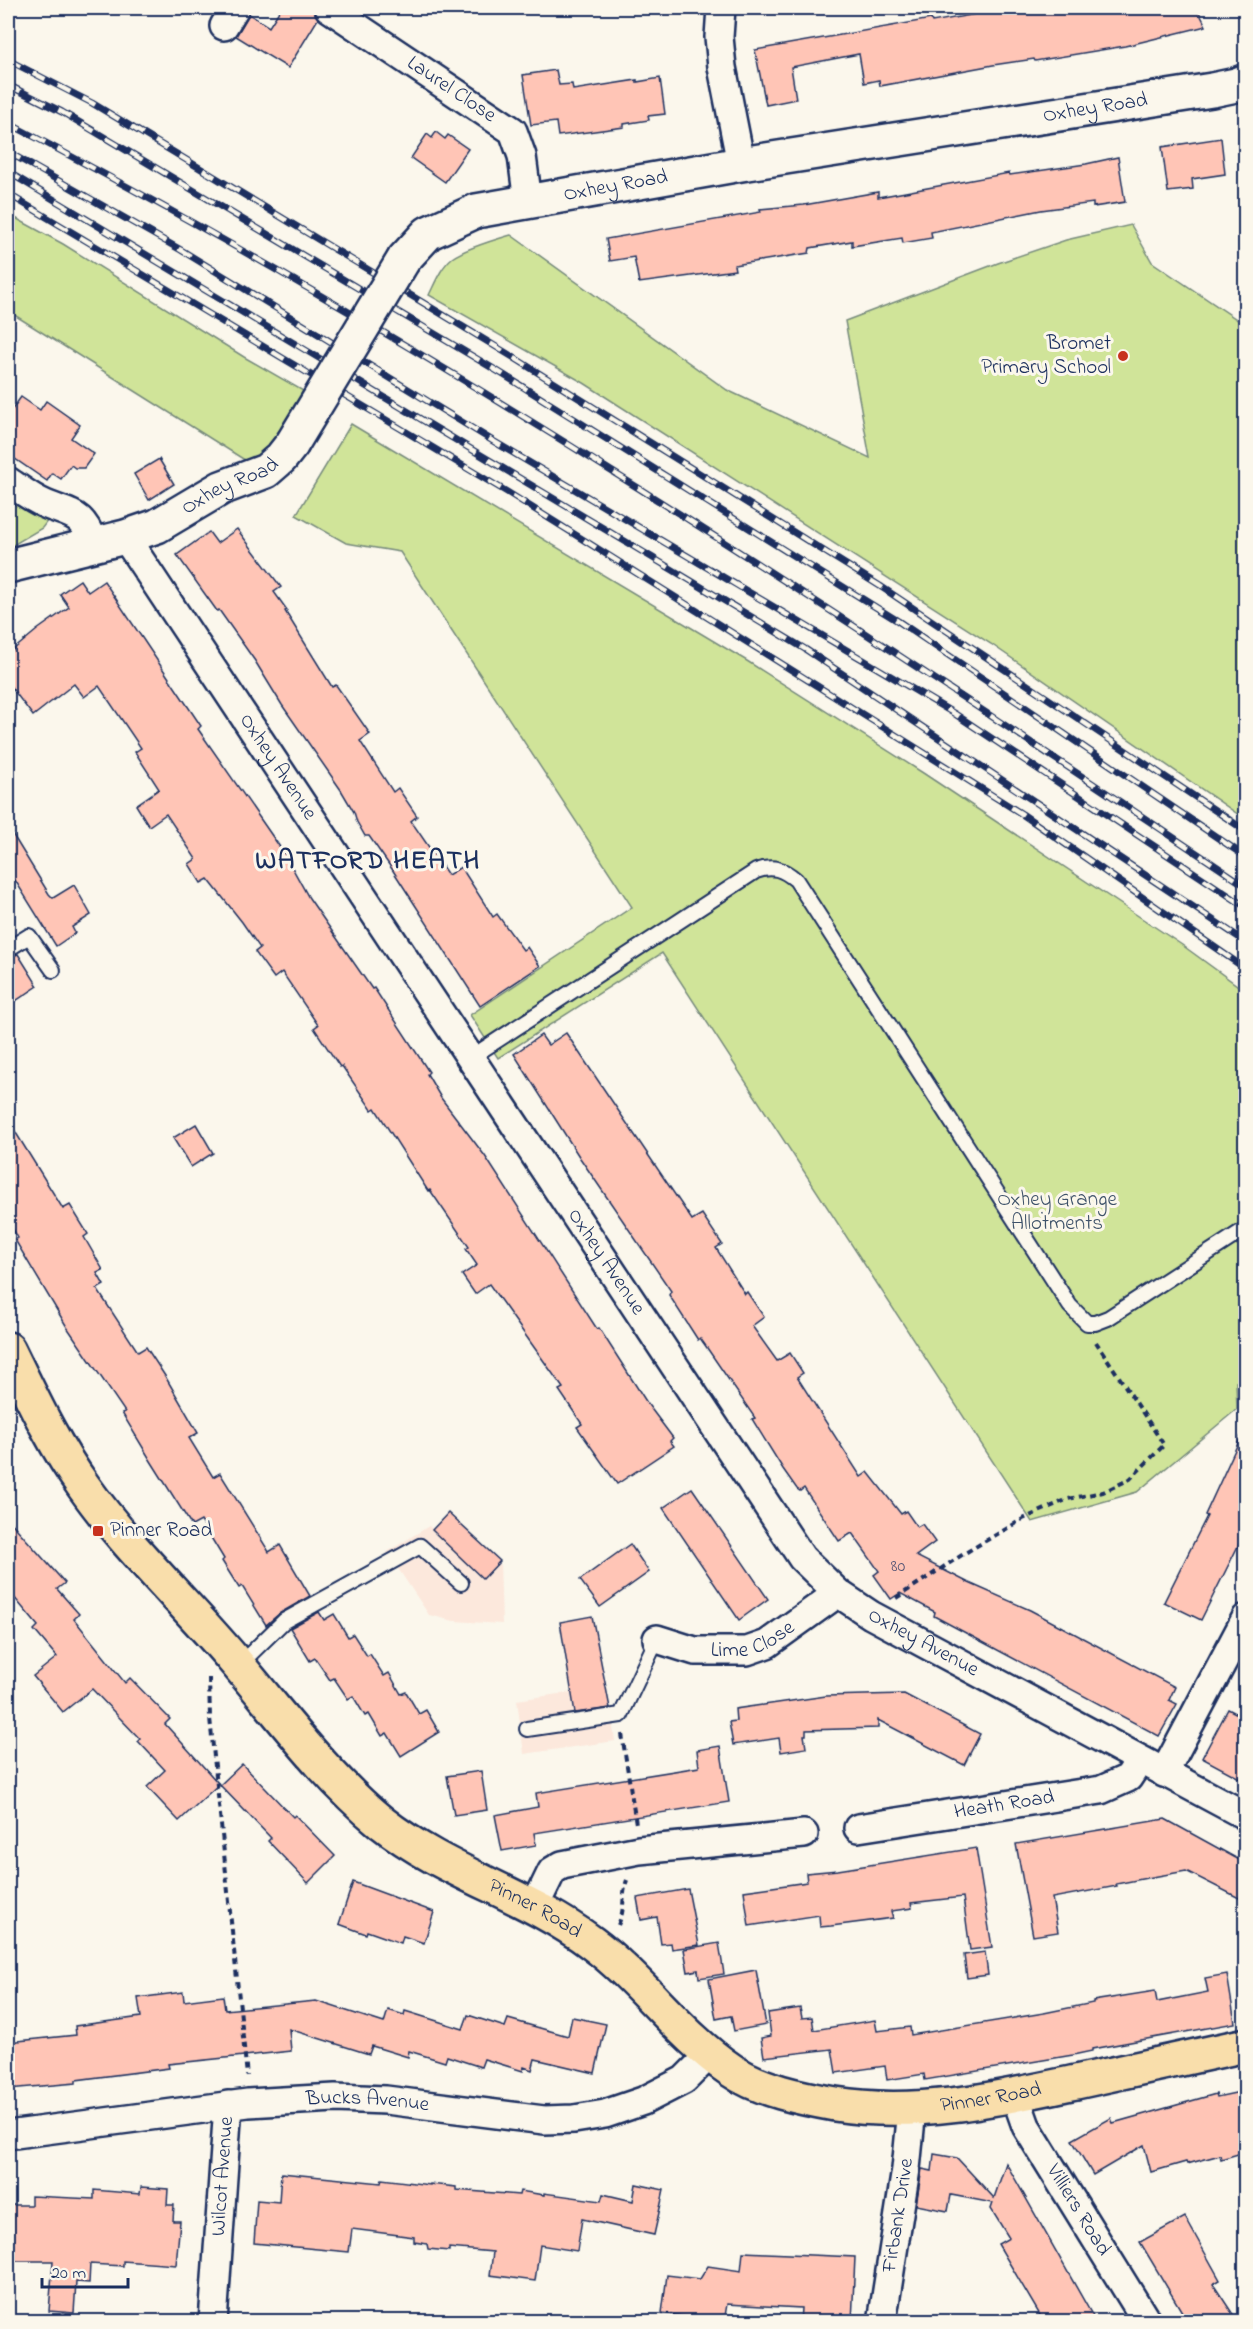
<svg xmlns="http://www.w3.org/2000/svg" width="1253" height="2329" viewBox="0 0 1253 2329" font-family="'Indie Flower',sans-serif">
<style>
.built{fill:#fce8dc}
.green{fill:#d0e499;stroke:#768a7c;stroke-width:1.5}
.building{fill:#ffc5b6;stroke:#1b2f5e;stroke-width:1.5}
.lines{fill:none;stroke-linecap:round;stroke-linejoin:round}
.lane-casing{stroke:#1b2f5e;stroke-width:18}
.street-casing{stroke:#1b2f5e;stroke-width:32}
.secondary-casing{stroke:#1b2f5e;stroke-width:38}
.primary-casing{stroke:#1b2f5e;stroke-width:38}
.path{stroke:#1b2f5e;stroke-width:4;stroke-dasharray:6 4.5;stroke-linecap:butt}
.lane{stroke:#fbf7ec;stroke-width:14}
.street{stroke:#fbf7ec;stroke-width:27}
.secondary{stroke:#fbf7ec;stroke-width:33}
.primary{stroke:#f9deab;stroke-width:33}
.rail-casing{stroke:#1b2f5e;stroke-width:7}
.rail{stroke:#fbf7ec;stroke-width:4.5;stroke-dasharray:14;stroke-linecap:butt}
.secondary-bridge-casing{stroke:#1b2f5e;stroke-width:38;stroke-linecap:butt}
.secondary-bridge{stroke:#fbf7ec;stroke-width:33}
.poi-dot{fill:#c8321e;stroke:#fbf7ec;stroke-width:2}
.labels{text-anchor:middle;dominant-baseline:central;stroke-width:6;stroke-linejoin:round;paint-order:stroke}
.number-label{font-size:18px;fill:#545474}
.street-label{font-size:21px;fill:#1b2f5e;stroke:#fbf7ec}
.poi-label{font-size:21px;fill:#1b2f5e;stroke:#fbf7ec;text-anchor:end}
.park-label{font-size:21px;fill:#3f536a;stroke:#fbf7ec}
.district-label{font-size:27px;font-weight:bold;letter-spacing:1.5px;fill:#1b2f5e;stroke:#fbf7ec}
</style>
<rect width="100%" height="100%" fill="#fbf7ec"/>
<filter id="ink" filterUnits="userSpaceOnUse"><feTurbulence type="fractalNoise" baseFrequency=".0167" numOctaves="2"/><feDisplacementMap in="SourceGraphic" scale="12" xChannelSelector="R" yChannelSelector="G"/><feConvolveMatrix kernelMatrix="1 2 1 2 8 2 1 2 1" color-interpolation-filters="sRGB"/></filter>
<g filter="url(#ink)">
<!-- built -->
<g class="built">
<polygon points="429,1526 483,1579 500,1561 502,1624 454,1621 429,1615 387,1552"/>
<polygon points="607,1687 615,1741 524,1754 517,1700"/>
</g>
<!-- green -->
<g class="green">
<polygon points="8,214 63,244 244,357 305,392 281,436 251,464 8,311"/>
<path d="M1131,225L1152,262L1245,325V819L991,644L584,383L429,295C435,283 441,267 452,258C466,248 494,240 511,235L727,390L870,458L845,321L998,263L1066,240Z"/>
<polygon points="351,424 747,661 923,773 1182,945 1245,991 1246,1381 1236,1382 1237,1409 1137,1492 1032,1522 662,953 498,1058 470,1015 632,907 400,552 346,543 296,515"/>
<polygon points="8,486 43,511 48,520 42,528 8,548"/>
</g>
<!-- building -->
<g class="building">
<polygon points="281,8 309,8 314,10 318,19 288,68 236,36 249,14 269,27"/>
<polygon points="987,8 1197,8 1206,26 1125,46 1035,61 1034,59 993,65 880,86 879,80 864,83 859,54 791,67 796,99 766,105 755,50 931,19 932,22 988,12"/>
<polygon points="556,70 559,85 572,84 573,90 637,80 637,82 660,78 665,114 648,116 649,120 624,124 624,127 558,136 556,122 531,125 523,75"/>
<polygon points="436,132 445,139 448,135 468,149 445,182 411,158 427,134 432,138"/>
<polygon points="1221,138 1225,174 1192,179 1193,189 1168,192 1162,147"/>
<polygon points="1118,157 1125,202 1093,207 1093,203 1041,210 931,232 932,238 903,243 902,238 852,246 852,241 810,248 809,253 734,265 735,270 639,283 634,257 610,261 606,239 761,212 760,209 804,205 878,192 878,197 1009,173 1010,175 1086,164"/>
<polygon points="21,397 40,410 46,401 80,425 71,438 94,454 84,468 75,468 71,465 61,479 52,473 47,481 8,454 8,415"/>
<polygon points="159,459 174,484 149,500 134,474"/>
<polygon points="237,529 281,587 274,592 287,610 285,611 332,687 336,685 370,734 360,741 393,792 398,788 417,816 411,821 448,875 461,867 493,917 497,914 523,950 527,947 540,966 480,1006 392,869 369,836 365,836 357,822 354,812 341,790 282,705 255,661 219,610 217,611 177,555 209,532 217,543"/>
<polygon points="80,580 88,592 104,581 201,726 198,729 284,853 309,898 372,989 374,988 429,1072 427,1074 441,1098 485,1156 597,1329 599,1328 649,1406 673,1438 670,1441 674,1446 617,1484 577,1427 582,1424 559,1390 563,1388 489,1284 475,1294 462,1275 477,1265 466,1249 469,1247 430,1190 428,1191 375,1108 372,1110 342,1066 340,1067 314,1028 318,1025 282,972 274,978 255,952 260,948 242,922 208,879 201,883 189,864 196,859 166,814 149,826 136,805 159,789 135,752 141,748 99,686 84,697 74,684 33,716 8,683 8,654 37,630 69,607 60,594"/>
<polygon points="8,827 49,894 53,898 74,885 91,915 72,927 75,933 56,946 15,880 8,885"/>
<polygon points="18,954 38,986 8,1006 8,958"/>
<polygon points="566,1033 692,1220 702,1214 722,1244 716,1248 745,1294 747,1292 764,1317 752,1326 777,1361 790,1353 803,1373 797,1377 861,1477 868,1472 901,1514 906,1511 917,1527 922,1524 935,1542 916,1556 969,1583 1030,1610 1175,1687 1169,1700 1177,1704 1159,1736 934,1616 935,1612 900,1593 891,1599 874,1575 879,1571 852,1533 839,1541 804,1488 800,1491 797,1489 783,1469 752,1419 755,1418 705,1345 700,1338 698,1340 669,1295 671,1291 580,1158 514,1054 541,1035 548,1045"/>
<polygon points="8,1120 63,1209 70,1205 88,1234 84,1237 103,1270 97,1273 104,1285 97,1289 138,1352 146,1347 165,1376 198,1433 189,1438 213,1477 220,1473 269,1552 280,1545 310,1596 280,1613 266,1625 242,1586 239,1588 222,1561 224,1559 201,1521 192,1526 151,1461 122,1413 125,1412 67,1327 15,1240 18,1238 8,1220"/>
<polygon points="196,1124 213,1153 191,1167 173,1138"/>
<polygon points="1245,1428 1245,1532 1201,1620 1164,1602 1207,1516 1205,1515"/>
<polygon points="692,1488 768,1599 739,1620 663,1508"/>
<polygon points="448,1513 500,1561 483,1579 432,1530"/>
<polygon points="8,1519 65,1583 57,1589 79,1614 74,1619 125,1683 130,1678 170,1719 165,1724 219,1784 179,1821 147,1787 165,1770 138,1741 140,1739 92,1689 63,1712 33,1676 57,1657 34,1630 38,1626 8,1590"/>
<polygon points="630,1544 649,1572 600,1607 580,1580"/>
<polygon points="319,1612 324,1620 334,1614 348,1637 353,1634 367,1656 370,1654 384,1676 389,1673 401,1694 406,1692 419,1714 426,1710 439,1732 401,1756 387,1733 382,1736 369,1714 365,1716 353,1696 348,1699 334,1678 330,1680 315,1658 310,1661 290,1628"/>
<polygon points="592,1616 610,1708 575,1713 560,1622"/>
<polygon points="904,1694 980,1734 964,1765 878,1720 878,1728 806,1730 806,1735 804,1735 806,1748 781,1752 779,1738 733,1745 729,1722 736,1721 735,1709 826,1696"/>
<polygon points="1228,1709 1245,1718 1245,1781 1202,1758"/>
<polygon points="720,1746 729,1802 534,1833 536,1845 502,1851 495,1815 538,1807 536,1793 699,1767 697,1750"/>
<polygon points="242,1764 293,1817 295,1815 335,1856 308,1883 268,1841 271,1838 220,1785"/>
<polygon points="481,1771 487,1810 454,1815 447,1776"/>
<polygon points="1165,1819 1245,1863 1245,1901 1186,1871 1147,1878 1116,1884 1117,1886 1052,1898 1058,1932 1033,1936 1016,1844"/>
<polygon points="976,1848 992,1947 970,1950 963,1897 911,1903 912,1908 891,1911 893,1918 831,1926 820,1927 819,1915 749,1926 744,1891 807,1882 806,1873 838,1870"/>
<polygon points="353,1882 434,1912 424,1943 403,1936 401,1943 367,1931 366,1934 339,1924"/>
<polygon points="688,1889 699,1945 672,1949 671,1943 661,1944 657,1917 641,1920 637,1898"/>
<polygon points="719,1943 724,1974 699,1978 698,1970 688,1972 684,1949"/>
<polygon points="985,1952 988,1975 967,1978 964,1955"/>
<polygon points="756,1970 766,2025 734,2031 731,2016 716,2019 709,1979"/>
<polygon points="1227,1974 1235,2023 1092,2049 1092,2051 1073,2055 925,2080 924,2074 887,2080 885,2066 836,2073 832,2049 764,2057 761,2038 771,2036 768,2013 800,2008 802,2018 812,2017 814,2030 875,2020 877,2031 910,2027 911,2035 1044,2013 1093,2003 1093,2001 1155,1991 1157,2002 1208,1992 1205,1978"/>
<polygon points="183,1992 184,2001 223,1996 225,2010 316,2001 384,2023 388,2010 404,2015 405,2011 463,2029 468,2015 505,2027 508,2019 568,2036 572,2017 606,2024 595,2073 535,2059 532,2070 524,2067 523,2071 484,2059 481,2067 447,2056 445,2062 409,2051 408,2057 372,2046 369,2054 289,2029 291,2051 168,2064 169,2068 76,2080 76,2083 8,2089 8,2042 76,2035 75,2026 141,2017 138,1998"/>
<polygon points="1245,2091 1245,2152 1221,2159 1220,2155 1187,2164 1186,2162 1151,2172 1144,2145 1093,2175 1072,2140 1111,2118 1113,2123 1216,2094 1217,2097"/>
<polygon points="934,2154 957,2158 994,2198 1006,2163 1096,2322 1044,2322 998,2244 1009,2238 991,2209 993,2203 951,2195 948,2211 916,2205 922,2169 932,2171"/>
<polygon points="281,2173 381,2183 382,2179 430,2185 430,2184 456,2187 456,2190 519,2195 520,2191 544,2195 544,2193 601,2201 603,2194 633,2201 636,2184 664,2190 654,2235 582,2219 577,2251 540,2245 535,2281 490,2275 493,2252 449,2248 449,2251 428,2249 427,2244 414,2242 414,2237 352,2229 349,2252 254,2243 257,2200 279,2202"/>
<polygon points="141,2187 168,2189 167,2205 174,2205 173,2221 180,2221 176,2265 123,2261 123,2266 90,2264 89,2283 76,2282 74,2313 49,2311 53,2261 8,2261 8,2205 31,2205 31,2196 94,2199 94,2190 140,2194"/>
<polygon points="1185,2217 1220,2280 1213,2284 1238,2322 1188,2322 1140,2242"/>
<polygon points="743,2252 855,2257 852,2322 800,2322 801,2308 727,2304 724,2322 662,2313 667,2275 700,2279 708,2266 741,2271"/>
</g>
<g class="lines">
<defs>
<g id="lane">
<polyline points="8,949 29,936 53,970"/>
<path d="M470,1058L756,871C773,865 783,869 796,880L1070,1306L1087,1323H1095L1108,1318L1239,1233L1246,1234"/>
<polyline points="239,1665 284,1621 420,1546 461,1583"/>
<polyline points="527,1729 621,1715 657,1639"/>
</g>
<g id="street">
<path id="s1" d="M329,8L513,131L522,156L528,202"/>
<polyline points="721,8 719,37 722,67 741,164"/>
<polyline points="224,26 235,8"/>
<path d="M8,481C20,489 31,498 45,504C73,516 81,511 94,544"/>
<path id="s2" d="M125,537L802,1558L838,1593L871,1615L1246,1816"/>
<path id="s3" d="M657,1639L695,1651H747L767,1644L838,1593"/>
<polyline points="1164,1773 1246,1618"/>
<path id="s4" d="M858,1828L1101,1790L1128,1778L1140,1760"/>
<polyline points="535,1906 552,1871 562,1865 639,1850 804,1834"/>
<path id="s5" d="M1015,2095L1026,2126L1147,2322"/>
<path id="s6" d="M8,2135L248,2103L335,2098L386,2100L544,2120L574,2119L605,2114L643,2101L684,2080L710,2054"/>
<path id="s7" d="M213,2322L228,2105"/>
<path id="s8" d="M882,2322L906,2169L912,2109"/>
</g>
<g id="secondary">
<path id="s9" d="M404,259L428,233L476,211L741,164L1212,90L1236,85L1246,81"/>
<path id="s10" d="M8,566L125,537L157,526L221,488L266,471L281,458L292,444"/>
</g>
<g id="primary">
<path id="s11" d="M8,1349C31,1396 53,1444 84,1487C128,1549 184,1601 233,1659C280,1714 324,1775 381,1822C445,1873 527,1894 592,1943C642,1980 679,2035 731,2070C760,2090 801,2098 835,2104C917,2117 997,2099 1076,2082C1133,2070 1189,2057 1246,2045"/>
</g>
</defs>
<!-- lane casing -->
<use href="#lane" class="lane-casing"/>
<!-- street casing -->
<use href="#street" class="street-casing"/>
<!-- secondary casing -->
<use href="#secondary" class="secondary-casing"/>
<!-- primary casing -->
<use href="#primary" class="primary-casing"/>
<!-- path -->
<g class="path">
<polyline points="896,1598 965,1553 1023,1519 1068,1499 1103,1492 1130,1479 1164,1445 1096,1342"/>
<polyline points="209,1678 210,1718 247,2076"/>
<polyline points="622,1734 636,1824"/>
<path d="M618,1925C626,1908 621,1897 627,1880"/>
</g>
<!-- lane -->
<use href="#lane" class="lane"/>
<!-- street -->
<use href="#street" class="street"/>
<!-- secondary -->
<use href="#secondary" class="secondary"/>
<!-- primary -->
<use href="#primary" class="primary"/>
<defs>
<g id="rail">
<polyline points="8,60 92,103 513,357 880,586 1246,831"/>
<polyline points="8,85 62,112 499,372 898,621 1246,857"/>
<path d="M8,123C438,347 843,616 1246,886"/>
<polyline points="8,152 181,250 493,441 955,714 1246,907"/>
<polyline points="8,172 805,649 1246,942"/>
<polyline points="8,194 507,492 1022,814 1246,969"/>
</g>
</defs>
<!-- rail casing -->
<use href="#rail" class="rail-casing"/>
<!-- rail -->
<use href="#rail" class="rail"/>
<defs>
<polyline id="secondary-bridge" points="292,444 404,259"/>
</defs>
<!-- secondary-bridge casing -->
<use href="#secondary-bridge" class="secondary-bridge-casing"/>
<!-- secondary-bridge -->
<use href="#secondary-bridge" class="secondary-bridge"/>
</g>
</g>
<!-- markers -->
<g class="poi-dot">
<circle cx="1123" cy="356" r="6"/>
<rect x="92" y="1525" width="12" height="12" rx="3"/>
</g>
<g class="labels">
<!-- number labels -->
<g class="number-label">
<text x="898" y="1567">80</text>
</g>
<!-- street labels -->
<g class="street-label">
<text stroke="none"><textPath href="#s1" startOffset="147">Laurel Close</textPath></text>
<text stroke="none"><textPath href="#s9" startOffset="716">Oxhey Road</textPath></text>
<text stroke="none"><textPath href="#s9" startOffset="230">Oxhey Road</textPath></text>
<text stroke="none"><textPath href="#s10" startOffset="238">Oxhey Road</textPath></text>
<text stroke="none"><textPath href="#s2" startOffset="276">Oxhey Avenue</textPath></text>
<text stroke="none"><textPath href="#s2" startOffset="870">Oxhey Avenue</textPath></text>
<text stroke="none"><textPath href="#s3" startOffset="100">Lime Close</textPath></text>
<text stroke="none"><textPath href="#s2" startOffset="1374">Oxhey Avenue</textPath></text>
<text stroke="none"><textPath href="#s4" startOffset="148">Heath Road</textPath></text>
<text stroke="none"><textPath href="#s11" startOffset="783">Pinner Road</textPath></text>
<text stroke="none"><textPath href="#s11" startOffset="1305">Pinner Road</textPath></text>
<text stroke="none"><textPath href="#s6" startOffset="362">Bucks Avenue</textPath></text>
<text stroke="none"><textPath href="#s7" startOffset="146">Wilcot Avenue</textPath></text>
<text stroke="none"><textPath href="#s5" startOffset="132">Villiers Road</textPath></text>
<text stroke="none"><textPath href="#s8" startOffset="108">Firbank Drive</textPath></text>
</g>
<!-- poi labels -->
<g class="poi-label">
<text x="1111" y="344">Bromet<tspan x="1111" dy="24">Primary School</tspan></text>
<text x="110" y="1531" text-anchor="start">Pinner Road</text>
</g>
<!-- park labels -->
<g class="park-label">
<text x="1057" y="1200">Oxhey Grange<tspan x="1057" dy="24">Allotments</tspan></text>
</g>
<!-- district labels -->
<g class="district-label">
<text x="368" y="861">WATFORD HEATH</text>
</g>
</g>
<!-- margin -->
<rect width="1253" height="2329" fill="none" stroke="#fbf7ec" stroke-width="30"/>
<rect x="15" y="15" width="1223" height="2299" fill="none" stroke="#1b2f5e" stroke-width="2" filter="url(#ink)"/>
<!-- scale -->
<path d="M42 2278v9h86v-9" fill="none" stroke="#1b2f5e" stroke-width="3"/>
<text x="51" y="2278" font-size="18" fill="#1b2f5e" stroke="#fbf7ec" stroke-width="4.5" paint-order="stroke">20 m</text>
</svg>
